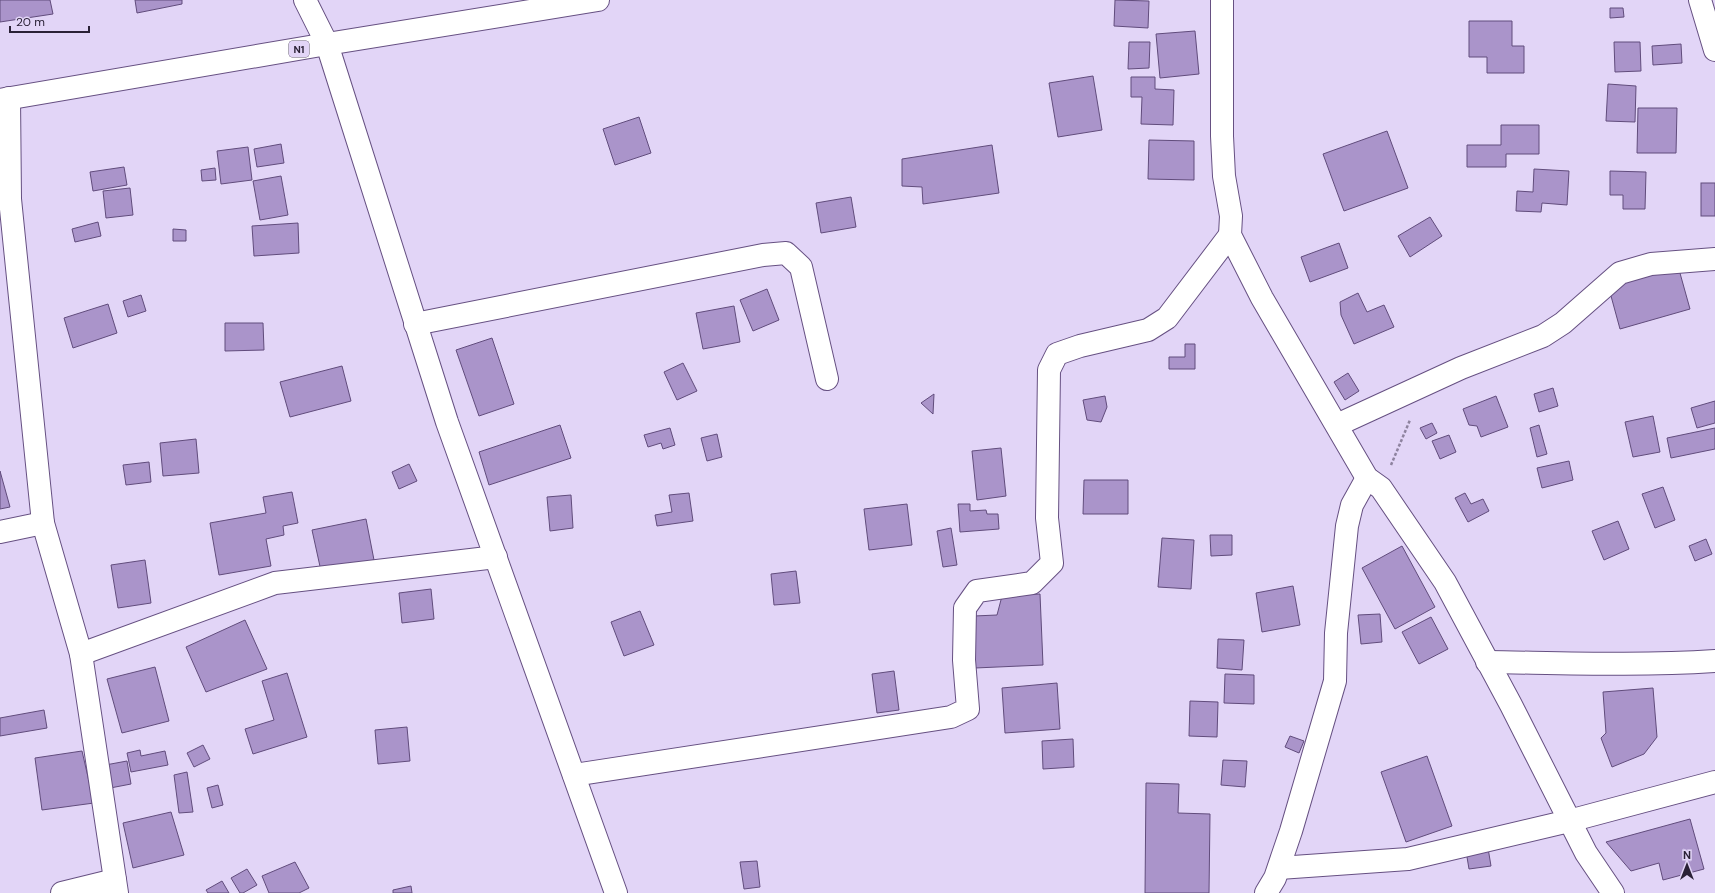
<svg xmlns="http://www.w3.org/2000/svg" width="1715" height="893" viewBox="0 0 1715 893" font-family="'DM Sans',sans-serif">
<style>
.building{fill:#aa94ca;stroke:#614c7c}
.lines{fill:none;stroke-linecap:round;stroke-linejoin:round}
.minor-casing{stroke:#665082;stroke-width:24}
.trunk-casing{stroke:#665082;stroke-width:24}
.path{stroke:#8e839f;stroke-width:2.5;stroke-dasharray:3 2;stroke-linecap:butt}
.minor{stroke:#fff;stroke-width:22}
.trunk{stroke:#fff;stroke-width:22}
.labels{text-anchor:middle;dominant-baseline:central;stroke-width:3;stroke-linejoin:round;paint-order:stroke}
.shield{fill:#e2d5f7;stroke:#615770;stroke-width:1}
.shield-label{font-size:10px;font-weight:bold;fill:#2a2136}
</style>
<rect width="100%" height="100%" fill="#e2d5f7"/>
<!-- building -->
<g class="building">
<polygon points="0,0 50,0 53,14 0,22"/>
<polygon points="135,0 182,0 182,4 137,13"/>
<polygon points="1115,0 1149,1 1148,28 1114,26"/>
<polygon points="1610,8 1623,8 1624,17 1610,18"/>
<polygon points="1469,21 1512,21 1512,46 1524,46 1524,73 1487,73 1487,57 1469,57"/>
<polygon points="1195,31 1199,74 1160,78 1156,34"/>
<polygon points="1129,42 1150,42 1149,68 1128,69"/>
<polygon points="1614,42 1640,42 1641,71 1615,72"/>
<polygon points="1681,44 1682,63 1653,65 1652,46"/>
<polygon points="1093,76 1102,130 1058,137 1049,83"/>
<polygon points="1131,77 1155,77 1155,89 1174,90 1173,125 1141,124 1142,97 1131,97"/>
<polygon points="1608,84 1636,86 1635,122 1606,121"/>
<polygon points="1638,108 1677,108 1676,153 1637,153"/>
<polygon points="639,117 651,153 615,165 603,129"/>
<polygon points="1501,125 1539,125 1539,154 1506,154 1506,167 1467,167 1467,145 1501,145"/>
<polygon points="1387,131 1408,188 1344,211 1323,154"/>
<polygon points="1149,140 1194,141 1194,180 1148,179"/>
<polygon points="281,144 284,163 257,167 254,149"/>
<polygon points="992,145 999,193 923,204 922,187 902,186 902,159"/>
<polygon points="248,147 252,180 221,184 217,151"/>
<polygon points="124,167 127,185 93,191 90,172"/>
<polygon points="215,168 216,180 202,181 201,170"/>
<polygon points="1534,169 1569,171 1567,205 1542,203 1541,212 1516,211 1517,191 1533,192"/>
<polygon points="1610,171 1646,172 1645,209 1623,209 1623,195 1610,195"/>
<polygon points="281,176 288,215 260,220 253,181"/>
<rect x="1701" y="183" width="14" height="33"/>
<polygon points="130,188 133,215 106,218 103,191"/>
<polygon points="851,197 856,227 821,233 816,203"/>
<polygon points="1430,217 1442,236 1410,257 1398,236"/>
<polygon points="98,222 101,236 75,242 72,229"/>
<polygon points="298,223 299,253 254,256 252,226"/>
<polygon points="173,229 186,230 186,241 173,241"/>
<polygon points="1339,243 1348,268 1310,282 1301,257"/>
<polygon points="1678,266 1690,309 1620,329 1608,285"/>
<polygon points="767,289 779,320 753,331 740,300"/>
<polygon points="1358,293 1367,312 1384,305 1394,327 1354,344 1341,315 1340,302"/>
<polygon points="141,295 146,311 128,317 123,301"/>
<polygon points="108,304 117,333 73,348 64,318"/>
<polygon points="734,306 740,342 703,349 696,313"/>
<polygon points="225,323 263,323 264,350 225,351"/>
<polygon points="492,338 514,404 479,416 456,350"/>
<polygon points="1185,344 1195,344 1195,369 1169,369 1169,357 1185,357"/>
<polygon points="683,363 697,391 677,400 664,372"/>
<polygon points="342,366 351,401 290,417 280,382"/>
<polygon points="1348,373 1359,391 1345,400 1334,382"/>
<polygon points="1553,388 1558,406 1539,412 1534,394"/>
<polygon points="934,394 933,414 921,403"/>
<polygon points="1105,396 1107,407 1101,422 1087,420 1083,400"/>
<polygon points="1496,396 1508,427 1481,437 1477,426 1469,425 1463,409"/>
<polygon points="1715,401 1715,423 1697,428 1691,408"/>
<polygon points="1653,416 1660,452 1633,457 1625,422"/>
<polygon points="1432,423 1437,433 1426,439 1420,428"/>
<polygon points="560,425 571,458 489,485 479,452"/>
<polygon points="1539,425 1547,454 1537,457 1530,428"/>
<polygon points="670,428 675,445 663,449 661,443 648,447 644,435"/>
<polygon points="1715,428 1715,449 1671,458 1667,438"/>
<polygon points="717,434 722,457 707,461 701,438"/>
<polygon points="1449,435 1456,452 1440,459 1432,441"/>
<polygon points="196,439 199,473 163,476 160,443"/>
<polygon points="1001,448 1006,496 977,500 972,451"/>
<polygon points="1569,461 1573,480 1542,488 1537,468"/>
<polygon points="149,462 151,482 126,485 123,465"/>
<polygon points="409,464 417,481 399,489 392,472"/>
<polygon points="0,471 10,507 0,509"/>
<polygon points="1084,480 1128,480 1128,514 1083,514"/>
<polygon points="1663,487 1675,520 1655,528 1642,494"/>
<polygon points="292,492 298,523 283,526 284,535 266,539 271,566 219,575 210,523 266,513 263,497"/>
<polygon points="689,493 693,521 657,526 655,515 672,512 669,495"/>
<polygon points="1465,493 1471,504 1483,499 1489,511 1468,522 1455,498"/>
<polygon points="571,495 573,528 550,531 547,497"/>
<polygon points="907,504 912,545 869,550 864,509"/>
<polygon points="958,504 970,504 970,511 986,510 987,514 998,514 999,529 960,532"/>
<polygon points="366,519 374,560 321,571 312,530"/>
<polygon points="1618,521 1629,549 1604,560 1592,531"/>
<polygon points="951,528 957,565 943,567 937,531"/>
<polygon points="1210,535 1232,535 1232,555 1211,556"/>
<polygon points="1162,538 1194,540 1191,589 1158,587"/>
<polygon points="1706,539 1712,554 1695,561 1689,546"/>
<polygon points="1402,546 1435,607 1395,629 1362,568"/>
<polygon points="145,560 151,603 118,608 111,565"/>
<polygon points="796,571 800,603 774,605 771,574"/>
<polygon points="1293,586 1300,625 1262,632 1256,593"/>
<polygon points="431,589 434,619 402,623 399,593"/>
<polygon points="1040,594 1043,665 975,668 974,616 997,615 1002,596"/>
<polygon points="640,611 654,645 624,656 611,622"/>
<polygon points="1380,614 1382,642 1361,644 1358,615"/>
<polygon points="1431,617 1448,649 1419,664 1402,632"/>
<polygon points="245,620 267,669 206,692 186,647"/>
<polygon points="1218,639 1244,640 1242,670 1217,668"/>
<polygon points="155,667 169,721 122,733 107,679"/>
<polygon points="894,671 899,710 877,713 872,674"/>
<polygon points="287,673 307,737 253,754 245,729 274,720 262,681"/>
<polygon points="1225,674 1254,675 1254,704 1224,703"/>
<polygon points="1057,683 1060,729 1005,733 1002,688"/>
<polygon points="1653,688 1657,737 1644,754 1612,767 1601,738 1606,733 1603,692"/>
<polygon points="1190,701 1218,702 1217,737 1189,736"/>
<polygon points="44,710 47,728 0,736 0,718"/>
<polygon points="407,727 410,761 378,764 375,730"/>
<polygon points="1290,736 1304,741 1299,753 1285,747"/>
<polygon points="1073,739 1074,767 1043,769 1042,741"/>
<polygon points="203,745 210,759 194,767 187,753"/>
<polygon points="140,750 141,756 165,751 168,765 131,772 127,753"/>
<polygon points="82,751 94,803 42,810 35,758"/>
<polygon points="1427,756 1452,826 1406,842 1381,772"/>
<polygon points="1223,760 1247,761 1245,787 1221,785"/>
<polygon points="127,761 131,784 105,789 100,766"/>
<polygon points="187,772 193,812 179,813 174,775"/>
<polygon points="1146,783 1179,784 1178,813 1210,814 1209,893 1145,893"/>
<polygon points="218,785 223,805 212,808 207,788"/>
<polygon points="171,812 184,855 133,868 123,823"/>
<polygon points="1690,819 1704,869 1663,880 1659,863 1631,871 1606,842"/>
<polygon points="1488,848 1491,866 1469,869 1466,851"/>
<polygon points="757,861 760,887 744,889 740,862"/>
<polygon points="295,862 309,888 299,893 269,893 262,876"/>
<polygon points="247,869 257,885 243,893 240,893 231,878"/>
<polygon points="222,881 229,893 208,893 206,890"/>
<polygon points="411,886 412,893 393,893 393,890"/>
</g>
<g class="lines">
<defs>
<g id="minor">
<polyline points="305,0 327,44 447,422 616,893"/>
<polyline points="1222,0 1222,136 1224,176 1231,216 1230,235 1262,298 1367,478 1381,488 1445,582 1511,705 1586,853 1613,893"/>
<polyline points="1700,0 1715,50"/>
<polyline points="9,98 10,199 43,523 81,654 117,893"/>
<polyline points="415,324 763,255 786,253 801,267 827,379"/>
<polyline points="1337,425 1461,368 1543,336 1563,323 1620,273 1651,264 1715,259"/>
<polyline points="0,532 43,523"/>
<polyline points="81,654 275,583 496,557"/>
<path d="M1487,662C1563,663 1639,666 1715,661"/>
<polyline points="574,775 951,717 968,709 964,660 965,608 977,591 1032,583 1052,563 1047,518 1049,370 1057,354 1080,346 1148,330 1167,318 1230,235"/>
<polyline points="1279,868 1408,859 1569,821 1715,782"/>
<polyline points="62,893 115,880"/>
<polyline points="1266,893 1275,878 1291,831 1335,681 1336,633 1347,526 1352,505 1367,478"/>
</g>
<polyline id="trunk" points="0,100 327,44 598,0"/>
</defs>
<!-- minor casing -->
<use href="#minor" class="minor-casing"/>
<!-- trunk casing -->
<use href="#trunk" class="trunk-casing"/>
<!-- path -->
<polyline class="path" points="1391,465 1410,420"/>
<!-- minor -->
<use href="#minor" class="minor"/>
<!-- trunk -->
<use href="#trunk" class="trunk"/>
</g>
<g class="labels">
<!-- shield labels -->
<rect class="shield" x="289" y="41" width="20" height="16" rx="3"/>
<g class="shield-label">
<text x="299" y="49">N1</text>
</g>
</g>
<!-- north arrow -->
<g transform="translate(1687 865)" stroke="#e2d5f7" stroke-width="3" paint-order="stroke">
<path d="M0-3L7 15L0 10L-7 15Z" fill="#2a2136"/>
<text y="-6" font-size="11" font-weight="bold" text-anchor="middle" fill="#2a2136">N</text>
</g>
<!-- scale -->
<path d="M10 26v6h79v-6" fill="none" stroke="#2a2136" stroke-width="2"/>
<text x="16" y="26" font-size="12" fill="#2a2136" stroke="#e2d5f7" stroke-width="3" paint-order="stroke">20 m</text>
</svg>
